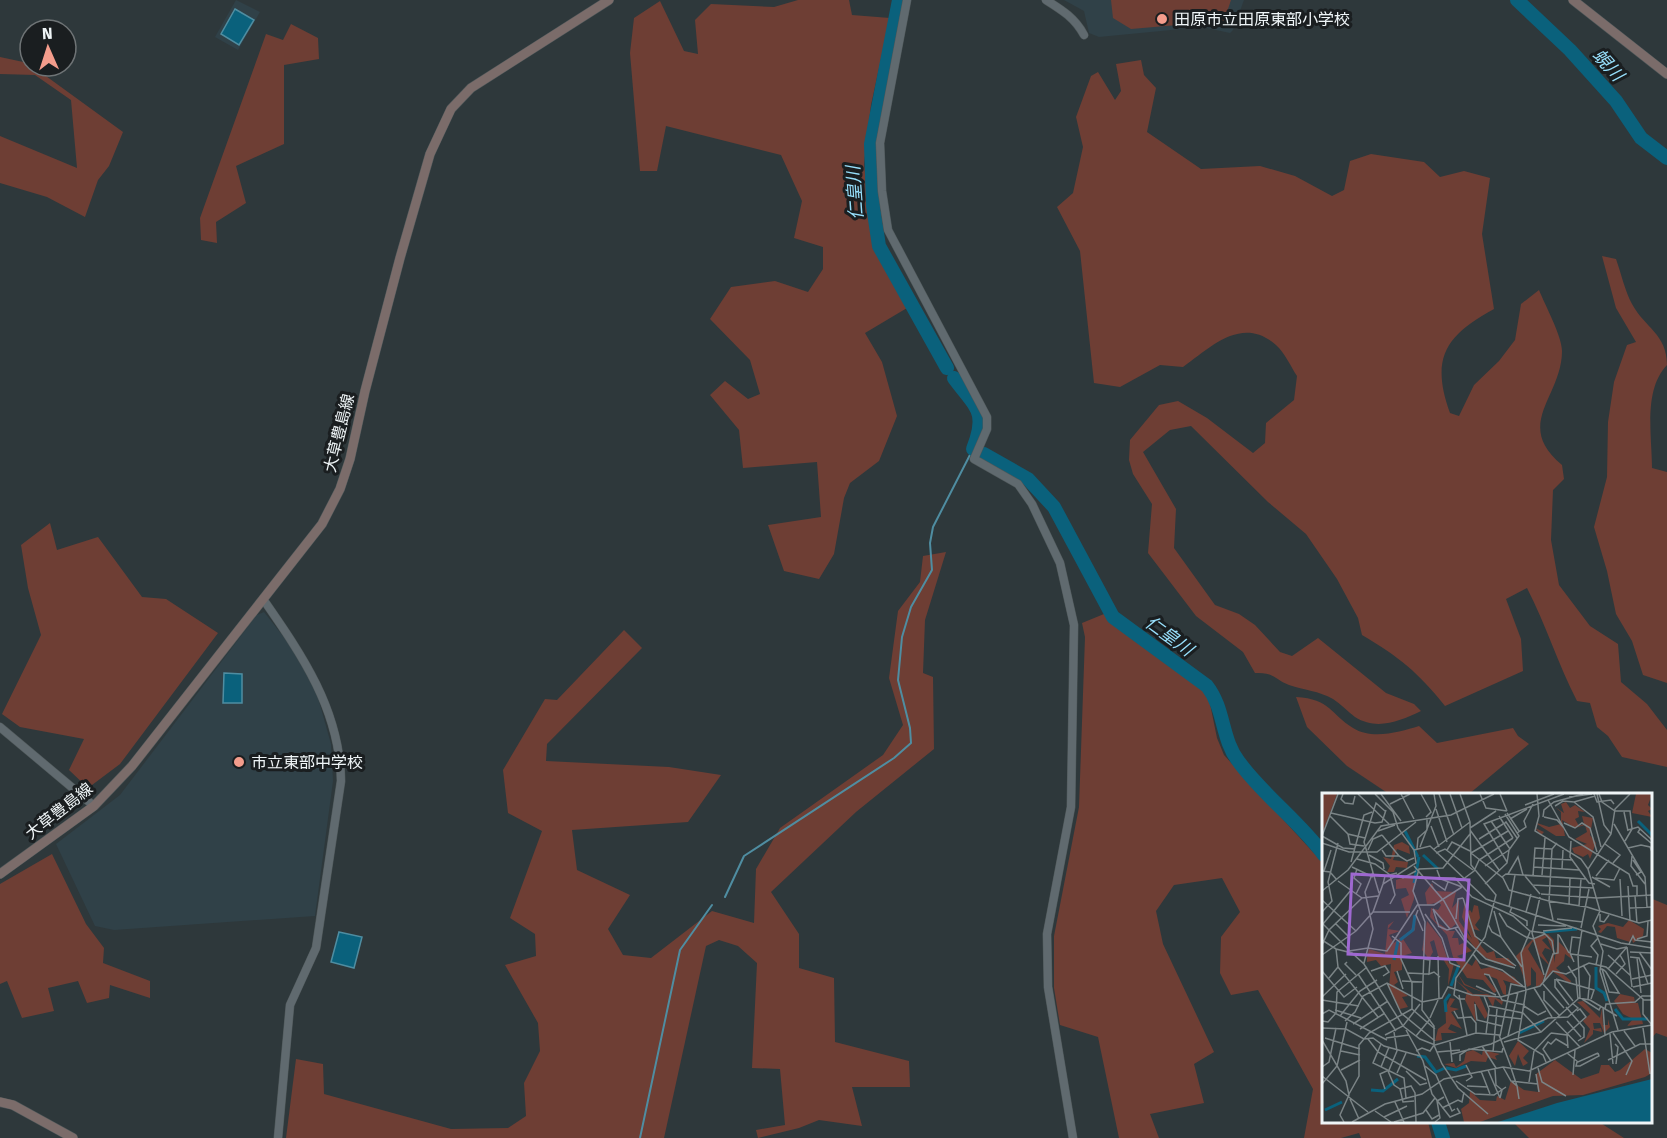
<svg xmlns="http://www.w3.org/2000/svg" width="1667" height="1138" viewBox="0 0 1667 1138" font-family="'Fira Sans','Noto Sans JP',sans-serif">
<style>
.built{fill:#304148}
.green{fill:#6e3e34}
.water{fill:#0a617c;stroke:#4f8da1;stroke-width:1.5}
.lines{fill:none;stroke-linecap:round;stroke-linejoin:round}
.stream{stroke:#4f8da1;stroke-width:2}
.river{stroke:#0a617c;stroke-width:14}
.tertiary-casing{stroke:#4e5759;stroke-width:9}
.secondary-casing{stroke:#4e5759;stroke-width:10}
.tertiary{stroke:#606a6f;stroke-width:8}
.secondary{stroke:#7b6c6a;stroke-width:9}
.poi-dot{fill:#f49d8c;stroke:#1a1e20;stroke-width:2}
.labels{text-anchor:middle;dominant-baseline:central;stroke-width:6;stroke-linejoin:round;paint-order:stroke}
.poi-label{font-size:16px;fill:#eff5f7;stroke:#1a1e20;text-anchor:start}
.street-label{font-size:16px;fill:#eff5f7;stroke:#1a1e20}
.water-label{font-size:18px;font-style:italic;fill:#97dffb;stroke:#1a1e20}
.inset-river{fill:none;stroke:#0a617c;stroke-width:3}
.inset-road{fill:none;stroke:#7b8486;stroke-width:1.5}
.view{fill:#9e68d0;fill-opacity:0.15;stroke:#9e68d0;stroke-width:3}
.inset-edge{fill:none;stroke:#eff5f7;stroke-width:3}
</style>
<rect width="100%" height="100%" fill="#2e383b"/>
<!-- built -->
<g class="built">
<polygon points="236,0 260,12 238,50 215,37"/>
<polygon points="1064,0 1244,0 1233,30 1230,33 1202,27 1099,37 1089,33 1084,11"/>
<polygon points="264,612 291,646 317,694 331,744 333,781 315,916 114,930 95,926 56,844 120,795 257,615"/>
</g>
<!-- green -->
<g class="green">
<polygon points="798,0 849,0 852,15 890,18 871,105 864,164 874,247 907,308 865,333 882,362 897,416 879,461 850,483 844,498 834,554 819,579 784,571 768,525 821,517 817,462 743,468 739,430 710,395 725,381 748,399 760,394 750,360 710,319 731,287 775,281 808,292 823,269 823,247 794,238 802,201 781,155 666,126 657,171 640,171 630,53 634,18 660,1 684,51 698,54 695,20 711,4 774,7"/>
<polygon points="1111,0 1231,0 1224,21 1131,29 1113,18"/>
<polygon points="291,24 318,38 319,59 284,65 284,144 236,166 246,203 216,222 217,243 201,240 200,218 266,34 283,40"/>
<polygon points="0,57 28,63 123,132 109,166 98,180 85,217 47,197 0,183 0,136 77,168 71,100 35,75 0,74"/>
<path d="M1141,60L1144,75L1156,88L1147,132L1201,169L1260,166L1295,176L1332,196L1344,190L1350,161L1371,154L1424,162L1440,177L1464,171L1490,178L1482,234L1494,309C1446,335 1430,358 1450,413L1459,416L1474,385L1499,361L1515,340L1521,304L1539,290C1545,305 1562,336 1562,351C1562,397 1513,424 1562,465L1564,479L1553,490L1551,540L1559,585L1590,626L1618,644L1621,682L1647,704L1667,730V767L1622,757L1608,736L1597,727L1590,703L1577,701C1558,664 1546,625 1527,588L1506,599L1521,639L1523,671L1445,706C1418,672 1399,657 1362,635L1358,618L1337,579L1306,534L1268,502L1191,426L1170,430L1143,452L1176,509L1174,548L1215,605L1239,614L1255,625L1280,652L1292,656L1318,638L1386,693L1414,704L1421,711C1400,721 1377,731 1355,717C1348,712 1341,704 1333,699C1319,691 1304,690 1289,685C1274,679 1274,672 1255,673L1243,652L1196,616L1148,553L1152,504L1133,474L1129,460L1130,440L1159,405L1178,401L1207,418L1253,453L1265,443L1266,423L1294,400L1297,376C1291,367 1285,353 1276,345C1242,315 1211,347 1183,367L1160,365L1120,387L1094,383L1080,251L1057,207L1073,193L1083,147L1076,117L1091,76L1098,72L1115,100L1121,91L1116,64Z"/>
<path d="M1602,256L1616,259C1621,273 1625,291 1632,304C1645,328 1667,334 1667,365C1643,390 1652,436 1652,468L1667,472V683L1643,675L1632,641L1616,614L1607,571L1594,527L1607,477L1608,422L1614,382L1627,345L1636,342L1616,308Z"/>
<polygon points="50,523 57,550 98,537 142,597 166,599 218,633 120,764 88,788 69,770 84,739 20,727 2,714 41,635 28,588 21,545"/>
<polygon points="946,552 925,620 923,673 933,677 934,749 856,812 771,892 799,934 799,968 834,978 835,1042 909,1061 910,1087 852,1087 862,1126 819,1120 799,1128 758,1138 756,1130 785,1125 780,1069 752,1068 757,963 738,946 719,940 706,946 664,1138 286,1138 296,1059 323,1064 324,1094 451,1129 508,1128 526,1116 524,1083 540,1051 538,1023 505,965 536,956 535,934 510,918 542,831 508,813 503,770 545,699 557,700 624,630 642,648 547,744 546,761 669,767 721,775 688,822 572,830 577,870 630,895 608,929 623,955 651,958 712,911 754,923 756,869 780,828 883,755 903,725 889,678 898,611 920,582 923,556"/>
<polygon points="1104,614 1208,694 1217,738 1224,755 1323,863 1324,1122 1428,1122 1432,1138 1361,1138 1359,1133 1341,1138 1304,1138 1313,1089 1258,990 1231,995 1220,973 1221,937 1240,912 1222,878 1174,885 1156,911 1163,944 1214,1052 1194,1064 1204,1103 1150,1114 1159,1138 1119,1138 1098,1037 1060,1025 1054,988 1054,936 1079,807 1085,637 1082,623"/>
<path d="M1296,697C1331,699 1330,714 1353,728C1372,740 1400,732 1419,726L1437,743L1513,728L1518,736L1529,744L1469,794H1389L1347,766L1307,727Z"/>
<polygon points="52,854 86,924 104,948 103,963 150,981 150,998 110,985 109,998 87,1003 78,981 48,988 54,1011 22,1018 7,981 0,984 0,884"/>
<polygon points="1650,898 1667,905 1667,1037 1656,1033 1651,1039"/>
<polygon points="1513,1122 1599,1122 1624,1138 1529,1138"/>
</g>
<!-- water -->
<g class="water">
<polygon points="235,9 254,20 239,45 221,34"/>
<polygon points="224,673 242,674 242,703 223,703"/>
<polygon points="339,932 362,937 354,968 331,962"/>
</g>
<g class="lines">
<!-- stream -->
<g class="stream">
<polyline points="725,897 744,856 894,758 911,743 910,728 898,680 902,637 911,607 932,570 930,543 933,527 973,449"/>
<polyline points="640,1138 680,950 712,905"/>
</g>
<!-- river -->
<g class="river">
<polyline points="899,0 871,144 873,206 879,246 947,368"/>
<polyline points="1517,0 1570,50 1616,101 1641,138 1667,158"/>
<path d="M954,378C976,408 988,411 973,449"/>
<path d="M984,454L1028,479L1054,507L1113,617L1207,686C1225,709 1221,739 1239,762C1264,796 1299,821 1324,855"/>
<polyline points="1438,1122 1443,1138"/>
</g>
<defs>
<g id="tertiary">
<polyline points="907,0 880,143 882,191 888,230 987,417 987,429 974,459 1018,484 1032,504 1060,563 1074,625 1071,807 1047,934 1048,987 1073,1138"/>
<path d="M1046,0C1062,10 1075,18 1084,35"/>
<path d="M263,599C302,655 340,710 341,781L316,948L290,1005L278,1138"/>
<polyline points="0,727 94,806"/>
</g>
<g id="secondary">
<polyline points="1573,0 1667,74"/>
<polyline points="0,874 94,806 132,766 322,524 340,489 350,459 365,391 400,258 430,154 451,109 471,88 609,0"/>
<polyline points="0,1102 13,1105 73,1138"/>
</g>
</defs>
<!-- tertiary casing -->
<use href="#tertiary" class="tertiary-casing"/>
<!-- secondary casing -->
<use href="#secondary" class="secondary-casing"/>
<!-- tertiary -->
<use href="#tertiary" class="tertiary"/>
<!-- secondary -->
<use href="#secondary" class="secondary"/>
</g>
<!-- markers -->
<g class="poi-dot">
<circle cx="1162" cy="19" r="6"/>
<circle cx="239" cy="762" r="6"/>
</g>
<g class="labels">
<!-- poi labels -->
<g class="poi-label">
<text x="1174" y="19">田原市立田原東部小学校</text>
<text x="251" y="762">市立東部中学校</text>
</g>
<!-- street labels -->
<g class="street-label">
<text transform="translate(339 433) rotate(-76)">大草豊島線</text>
<text transform="translate(59 811) rotate(-38)">大草豊島線</text>
</g>
<!-- water labels -->
<g class="water-label">
<text transform="translate(1608 65) rotate(48)">蜆川</text>
<text transform="translate(855 193) rotate(-94)">仁皇川</text>
<text transform="translate(1169 636) rotate(36)">仁皇川</text>
</g>
</g>
<!-- overview -->
<g transform="translate(1322 793)">
<rect width="330" height="330" fill="#2e383b"/>
<path d="M2,1H15L0,41V4ZM314,1H330L326,12L330,16L326,18L330,24L310,20ZM244,9L248,15L253,12L263,19L256,18L257,24L253,26L257,33L262,31L260,23L271,25L268,42L274,50L268,66L266,61L261,64L252,60L250,55L265,51L253,46L265,39L263,32L253,35L240,27L243,43H234L215,31L213,35L222,39L219,42L213,35L215,30L227,34L239,31V19L233,14L242,20L239,11ZM80,49L87,53L88,61L75,56L71,67L86,69L85,75L74,74L72,79H65L68,73L61,64L69,66L72,52ZM88,82L92,86V106L85,125L79,106L87,102L84,95L74,96V87ZM110,90L113,98L134,99L130,115L137,107V128L150,146L140,124L143,109L144,120L148,117L150,120L152,112L156,113L158,125L153,132L158,138L151,136L159,153L165,160L172,158L174,165H186L193,173L173,170L158,161L134,131L128,136L110,116L113,128L128,138H133L130,145H136L137,152L141,150L150,158L135,163L150,173L154,166L159,176L169,174L192,184L200,193L181,187L184,193V202L181,201L175,186L162,181L175,198L172,200L161,187L145,185L131,164L125,142L108,124L109,115L116,117L119,112L117,109L105,112L103,100ZM94,123L93,137L81,146L90,160L80,163V177L72,179L76,189L72,192L86,203L80,204L86,214L78,216L67,195L69,171L59,173L54,167L45,169V164L47,156L63,161L66,132L72,128L66,136L78,138L67,142L72,150L89,137ZM307,127L322,136L321,143L311,150L309,143L308,149L295,145L293,134L285,133L279,140L276,139L279,136L276,133L286,130L301,134ZM105,128L119,146L127,171H132L126,193L127,176L121,166H117L112,147L108,149L111,159L107,166L100,157ZM226,141L232,147V170L236,148L248,160L251,167L243,161L242,168L234,175L249,188L248,191L230,178L223,186L227,172L216,161L211,148L206,156L222,183L220,191L214,194V180L209,174V192L205,194L194,163L211,146ZM225,144L231,159L227,171L220,160L223,155L229,157L220,147ZM136,181L143,191L181,208L180,212L173,206L171,214L165,203L157,202L166,222L163,226L152,208L154,229L143,207L145,198L134,187L151,201H165L142,192ZM298,201L312,204L313,209H299L316,210L321,231L305,233L311,226L301,221L292,208ZM123,202L125,212L128,205L133,206L128,214L137,216L129,219L140,236L129,231L126,236L135,240H119L120,247L113,248L116,236L124,230ZM261,208L278,225L280,215L281,232H286V226L288,234L282,240L278,230H271L272,236L279,235L280,239L271,237V241L262,250L268,236L261,228L268,221L255,209ZM196,248L207,258L201,265L206,270L201,273L196,261L193,273L187,263ZM323,256L330,260V280L323,284L261,302L231,303L158,329H142L139,316L147,310L148,298L158,307L174,308L175,303L183,307L189,288L202,297L216,299L214,281L233,267L259,286L277,280L279,272H287L293,279L298,277ZM151,257L160,262L161,257L178,261L173,263L175,267L166,264L164,269L149,268L134,275L122,271L132,270L134,274L142,268L144,259Z" fill="#6e3e34" fill-rule="evenodd"/>
<path d="M330,286V329H176L235,310Z" fill="#0a617c"/>
<path class="inset-river" d="M316,28L330,42M83,38L96,64M101,62L116,76M92,90L97,64M221,139L255,136M78,147L91,137L93,122M72,167L76,148M274,174V195L282,200L285,208M129,193L137,172M293,216L301,226H326M124,219L123,208L128,201M197,240L222,228M95,263L103,264L114,279L123,275M124,275L134,277L144,273M49,297L61,298L76,286M3,317L20,309"/>
<path class="inset-road" d="M21,1L19,6L23,10L31,11L33,3M36,1L67,31M59,1L79,28M79,1L92,26M99,1L109,19L104,24M117,1L132,42M128,1L140,35M138,1L148,29L149,72L174,102L163,144L134,185L132,202L137,206H143M158,1L164,15L185,18M178,1L185,18M215,1L217,23L213,38L259,66L266,76M272,1L275,9L289,7L292,11M275,1L282,32L289,41M277,1L280,9L293,18H308L310,36L303,48M247,4L270,1M226,7L247,44L307,81L311,93H315V102M252,9L271,24L279,54M68,11L88,1M203,12L232,1M233,13L241,8L252,9L273,3M114,16L125,49M302,19L306,38M9,20L53,30L60,29L64,17M185,20L197,38M8,23L26,41L43,45M177,23L191,45M221,24L222,17L232,9L261,1M222,24L235,27L242,35M188,26L205,16M169,28L188,56M242,30L253,35L260,30L268,35L275,59M182,31L184,29L195,45M292,31L323,84L325,114M109,33L117,54M148,35L174,18M318,36L316,39L329,50M148,37L177,77M306,37L316,34L330,47M56,38L73,32M195,40L204,34L202,28L211,11M26,41L28,51L42,53M148,41L121,75L97,76L91,98L103,129L100,217L112,233V252L120,271L136,295L166,321M60,42L77,63L85,68L92,65M0,43L16,1M0,43L21,55L33,56M157,46L181,31M249,48L248,64L267,90L273,91M0,50L27,59H55L94,29M235,50L230,56L227,108L265,114L317,130L330,127M283,51L298,62L291,70M98,54L114,13L112,1M306,55L319,52L328,54L330,59M95,56L96,45L105,37V26M112,56L148,29M46,57L51,46L60,42M60,57L64,63H77M92,57L108,53L164,106L299,150L330,155M125,57L130,49L148,58M114,60L123,56L151,77M149,60L181,85L187,97L227,108L231,127M149,60L186,38M47,62L61,70L62,76M310,63L309,73L323,91M212,65L251,67M35,66L53,71L68,82L73,102L68,111M311,67L319,79L314,82M29,69L42,22L50,19M185,69L162,31L242,1M92,73L122,108L143,146L164,166L193,175M163,73L187,57L197,43L183,21M30,74L51,84M211,74L257,77M240,76L241,57M115,77L118,85H133L150,104L191,123L208,138L222,140L230,148L232,160M0,78L8,79L15,87M2,78L9,57M186,81L196,64L201,82M76,82L81,85L94,78M220,82L223,45M203,83L218,101M211,83L213,55L230,56M274,83L287,67M180,84L184,81L264,86M270,84L288,94M273,85L292,87L298,75M119,86L140,94M298,86L300,123M140,87L152,78L157,67L191,45M16,88L40,105L56,103M110,88L123,97L126,89M61,91L63,83L75,80M163,91L185,70L187,57M210,92L272,95M306,93L308,127M0,98L26,77L59,33L129,22L172,1M57,100L42,49L54,10L63,18M34,101L39,91L32,85L35,76M219,101L275,105L330,102M313,103L315,130M218,104L210,140L222,182M141,105L153,143L194,173M0,107L34,138M97,112H112L140,94M247,112L248,85M257,113L259,86M187,114L193,82M190,114L188,119L205,128V133M308,115L330,114M96,117L94,122L101,138M172,118L179,144L200,174M0,119L10,108L6,89L16,50M51,119H88M204,119L209,101M177,120L185,133L204,144L211,146L223,141M103,121L120,145L128,170L138,174M278,121V128L282,129L287,122M134,126L136,106L141,105M235,126L261,129M13,130L26,143M1,131L29,97M1,131L28,158M166,131L170,139L179,144M216,132L244,133M116,133L125,137L136,134M117,134L111,116L128,136M133,135L144,150M259,135L267,96M221,138L250,135M208,139L199,160L204,198L196,247L221,262L224,269M237,142L247,160M70,143L79,150V166L90,190V216L113,236M315,146L325,143L326,128M0,147L14,156L30,160L42,171L81,233L98,246L113,252L154,240L177,242L189,274M279,151L295,156L305,154M307,151L311,143L313,147L330,149M0,152L7,137L40,105M305,154L310,194M27,158L46,155L65,158L96,111M308,159L330,160M317,159L330,177M151,161L158,170L180,177L201,193M249,161L270,164M0,162L34,138L51,119L61,91L94,70L92,57L76,35L71,19L53,1M286,162L309,183M116,163L117,206M308,164L317,165L326,191M315,165L319,200M101,166L108,167L107,181L112,179L118,184M25,169L23,171L34,182M252,169L248,160L250,144L259,145M42,170L51,136L43,99L51,79M261,172L268,183L266,206M274,172L276,162L269,153L276,145M246,173L254,185L256,206M16,174L56,224M278,176H280L282,177L284,179L297,200L287,199L280,176M286,176L305,154M0,178L22,204L35,194M49,178L63,173L67,179L61,183M75,178L81,196M86,180L107,181M36,181L74,238M162,181L167,182L180,207L203,212M294,181L303,171L298,162M7,185L16,174L14,156M233,186V194L247,212M234,186L272,197L269,206M234,186L251,208M310,186L330,182M80,188L100,189M65,190L79,220L113,248M221,190L231,161L236,160V141M221,191L242,215M154,193L174,202M311,194L330,190M212,195L230,224M222,198V207L237,222M137,202L145,242M162,203L167,216L164,241M0,204L24,181M258,205L256,162L260,137M260,206L277,217L279,213M321,206V221L330,232M0,207L37,213M153,211L155,227L180,233M167,213L201,220L219,239M202,213L216,222L224,218M244,214L262,235V244L256,248M281,214L283,242M283,216L284,211L313,209L320,203H330M13,217L39,225M132,218L136,225L149,224L154,230V240M14,220L15,199L45,174M0,221L7,217L65,247M166,222L200,226M18,223L38,198L55,187M108,225L116,207M0,228L6,229L14,220M23,228L33,219L41,203L65,190L100,209L120,205L126,194L150,202L179,204L218,193L231,178L244,181L267,170L284,174L322,207H330M245,228L259,244M234,229L258,254M31,231L66,208M0,235L24,236L42,246L51,245L62,253L98,263M321,235L328,281M38,236L63,220M84,237L101,268L110,301L128,324L138,320L135,315M296,237L278,178L281,158L271,133L278,118L266,76L289,41L293,16L308,1M302,238L313,253M229,240L245,242L246,255M291,240L310,268L304,282M245,241L264,224L258,216L255,218M288,241L291,271M63,242L81,233L98,211M94,243L108,226M178,243L189,191L203,194M186,243L196,199M3,245L38,256M64,245L87,242M46,246L56,259L104,287M0,247L24,288L27,302L18,322L22,329M128,249L130,269M182,249L219,239L257,205L268,207L295,223M59,251L51,270L82,285L84,305M293,251L296,254L294,271M160,253L174,275M19,258L38,262M94,258L100,255L108,258L112,252M115,259L138,257M171,259L175,216M245,260L256,269L276,260M130,261L169,251L226,225L246,224L256,215L250,210M286,267L318,251H330M138,268V262L147,256L180,259L181,255M229,268L221,256L226,249L229,251L234,246L246,253M255,269L254,273H258L277,263L276,260M103,273L114,282L130,318L133,316M0,274L7,269L14,235M59,274L67,254M181,274L189,288L216,291M189,275L195,293M216,275L220,289L244,303M173,276L174,292L180,297L178,305M19,277L38,267M166,277L178,305M66,278L72,292L78,296L89,293L93,300L94,329M84,278L98,292L105,290M159,278L168,301M75,280L84,260M214,281L217,299M251,282L253,257M0,283L46,319M134,288L153,301L172,302L184,294M144,288L150,284L144,272M189,288L195,293L197,306M207,289L212,258L229,240M0,291L15,273L25,229M145,293L166,294M63,296L58,281L67,277L75,258L72,239M78,296L81,309L92,308M27,301L37,283V252L47,240L90,216M28,306L37,326M73,309L82,329M120,315L136,307L140,309L142,299M104,317L110,326L117,322M53,318L69,329M62,324L85,313M30,329L63,311L100,301L122,286L181,274L207,278L290,239L330,232M72,329L101,320L113,305M113,329L118,325L115,308L122,304"/>
<path class="view" d="M30,81L147,87L142,167L26,161Z"/>
<rect width="330" height="330" class="inset-edge"/>
</g>
<!-- north arrow -->
<g transform="translate(48 48) rotate(357)"><circle r="28" fill="#1a1e20" stroke="#6f7476" stroke-width="1.5"/>
<path d="M0-4.5L10 22L0 15L-10 22Z" fill="#f49d8c"/>
<text y="-9" font-size="16" font-weight="bold" text-anchor="middle" fill="#eff5f7">N</text>
</g>
</svg>
